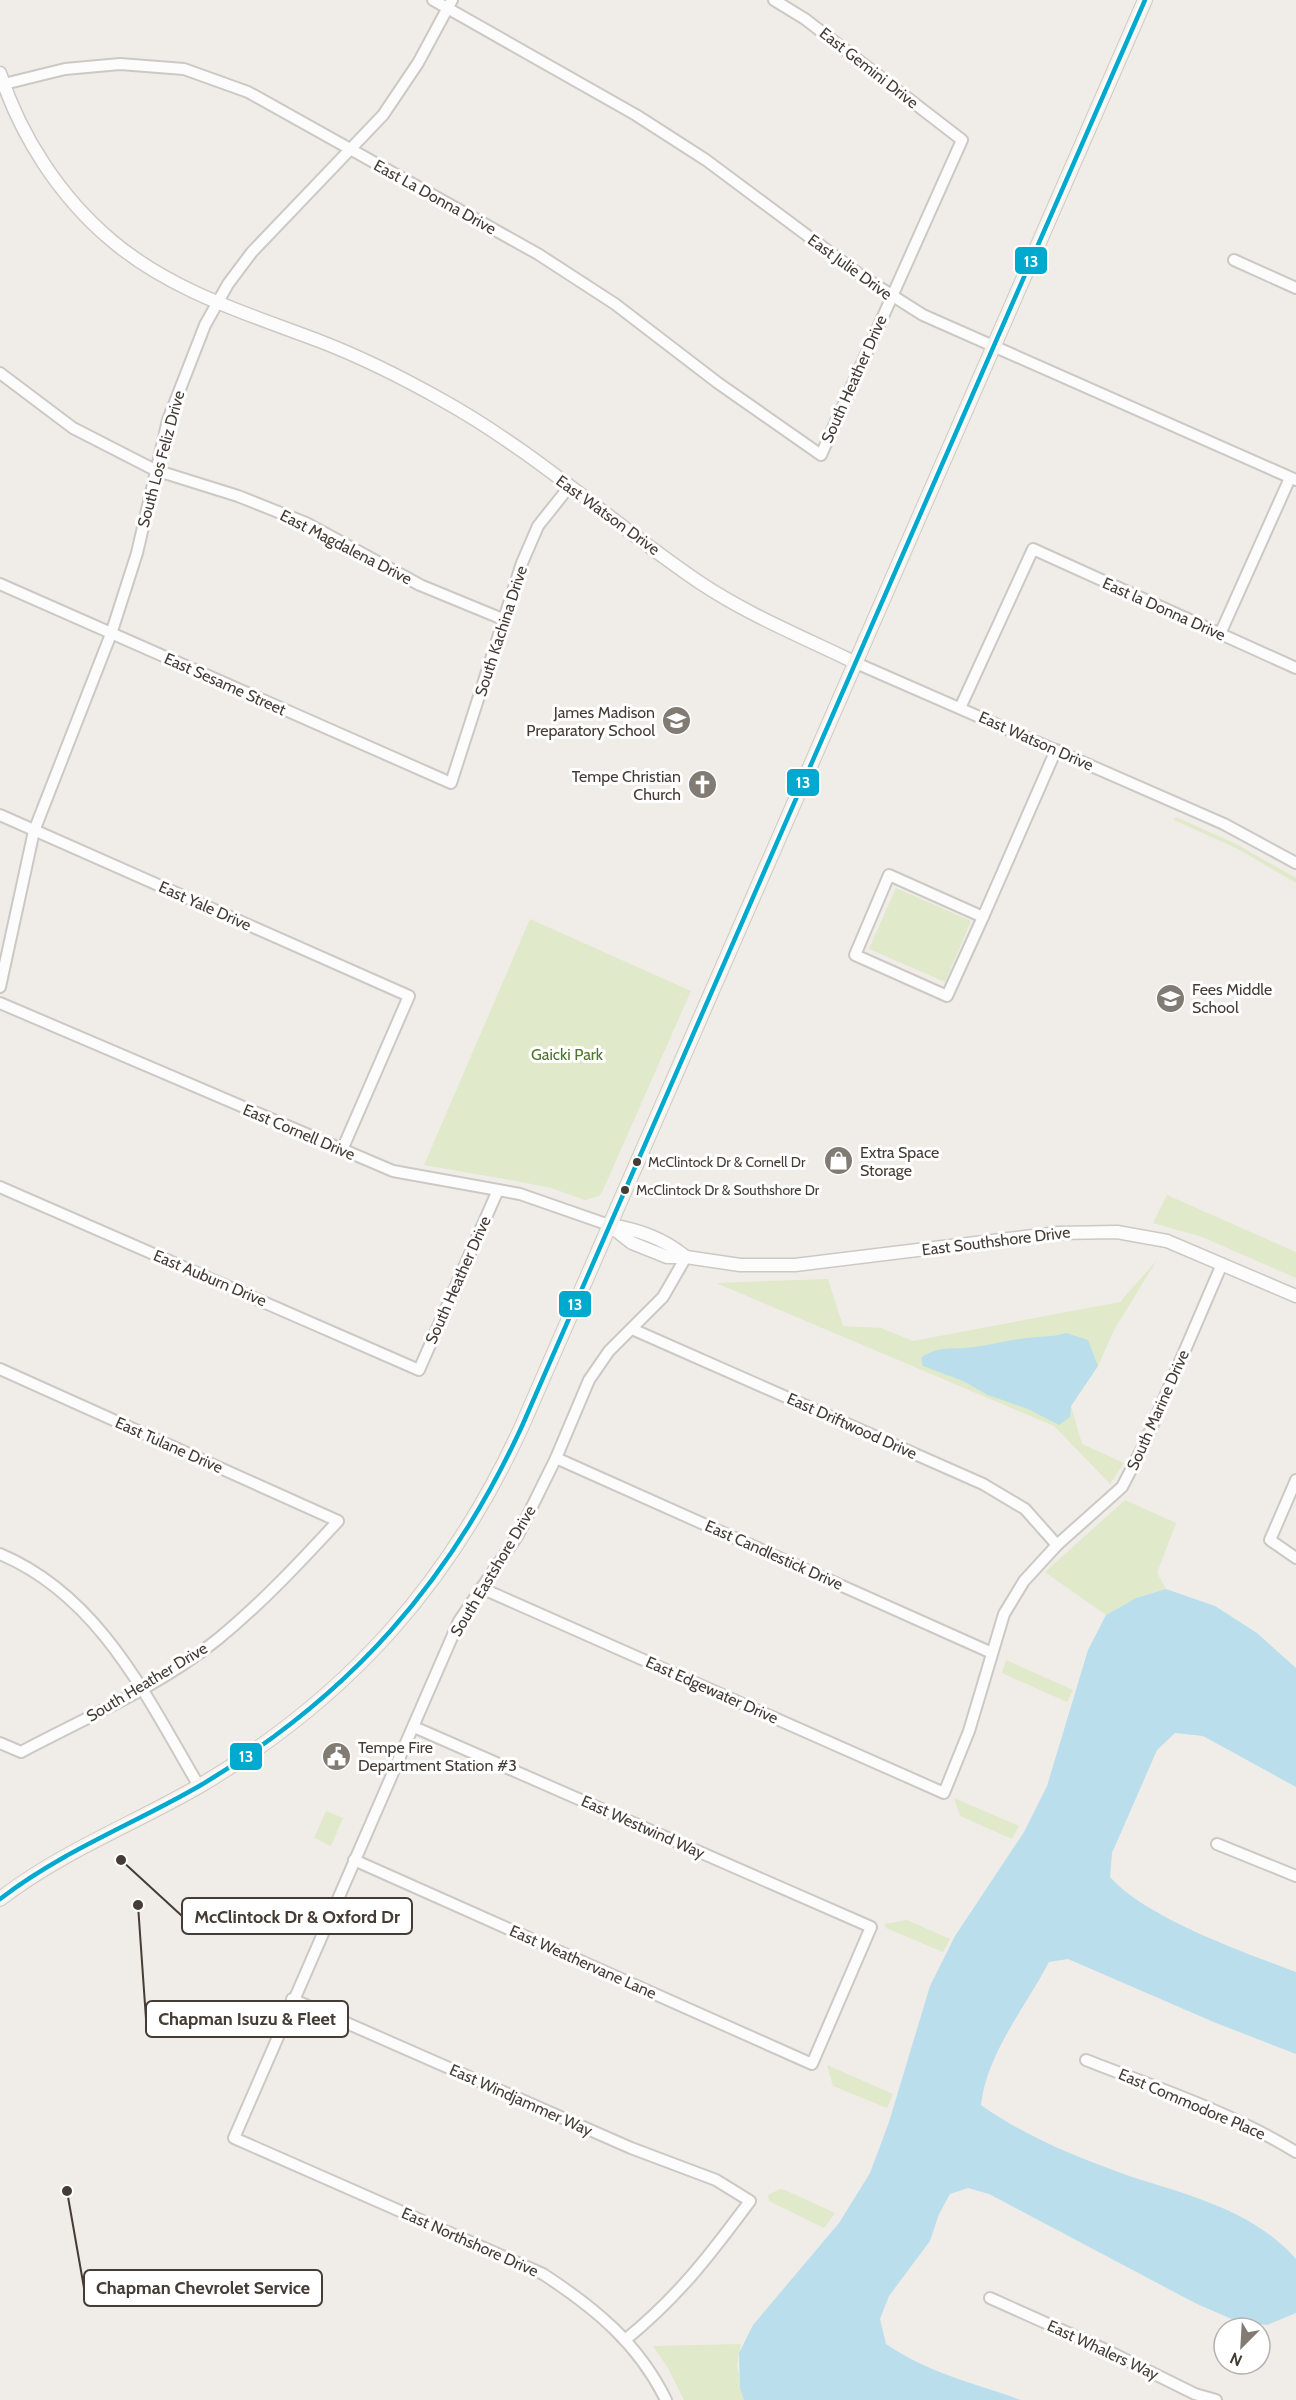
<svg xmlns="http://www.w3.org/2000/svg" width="1296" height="2400" viewBox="0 0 1296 2400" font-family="Cabin,sans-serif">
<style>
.green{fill:#e0e9c9}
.water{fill:#badeec}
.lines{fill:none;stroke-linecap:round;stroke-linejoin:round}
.minor-casing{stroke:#ccc9c5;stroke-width:14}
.tertiary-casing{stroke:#ccc9c5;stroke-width:15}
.secondary-casing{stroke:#cfc9c0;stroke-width:16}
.minor{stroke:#fdfcfc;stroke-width:10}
.tertiary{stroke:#fdfcfc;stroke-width:12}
.secondary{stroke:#f6f3ee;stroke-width:14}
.bus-1-casing{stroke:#fff;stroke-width:9}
.bus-1{stroke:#00a9ce;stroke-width:4.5}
.bus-dot{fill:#453d35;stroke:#fff;stroke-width:2}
.labels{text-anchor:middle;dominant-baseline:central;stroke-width:6;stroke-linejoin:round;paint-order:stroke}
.bus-label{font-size:14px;fill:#453d35;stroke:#fff;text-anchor:start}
.street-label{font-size:16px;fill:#453d35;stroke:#fff}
.poi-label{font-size:16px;fill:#453d35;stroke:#fff;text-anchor:start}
.park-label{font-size:16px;fill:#4f752a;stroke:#fff}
.leader{fill:none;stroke:#453d35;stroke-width:2}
.callout-dot{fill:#453d35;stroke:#fff;stroke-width:2}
.callout{fill:#fff;stroke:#453d35;stroke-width:2}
.callout-label{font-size:18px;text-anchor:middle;font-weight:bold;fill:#453d35}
.line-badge{stroke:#fff;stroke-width:2}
.badge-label{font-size:16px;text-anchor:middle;font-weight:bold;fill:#fff}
</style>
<rect width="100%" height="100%" fill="#f0ede9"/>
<!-- green -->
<g class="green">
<polygon points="1176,817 1236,844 1296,878 1296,883 1238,849 1174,820"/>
<polygon points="896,888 971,921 945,982 869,949"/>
<polygon points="530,919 691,991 603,1190 599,1196 585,1200 551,1188 516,1181 424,1165"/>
<polygon points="1167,1195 1296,1252 1296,1278 1202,1237 1153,1223"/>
<polygon points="1157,1260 1114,1330 1098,1366 1071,1406 1082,1444 1124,1463 1110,1484 1054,1426 716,1283 828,1279 843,1326 881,1328 913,1341 1120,1302"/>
<polygon points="1125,1500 1176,1523 1157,1573 1166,1589 1136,1598 1106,1615 1045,1572"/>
<polygon points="1006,1660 1073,1690 1067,1702 1002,1673"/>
<polygon points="954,1798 1019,1826 1012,1839 960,1816"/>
<polygon points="326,1811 343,1818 331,1846 314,1838"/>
<polygon points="907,1920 950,1939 943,1952 886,1928 884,1924"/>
<polygon points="827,2065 893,2094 887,2108 833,2086"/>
<polygon points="780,2189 785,2190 835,2213 824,2228 769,2201 768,2195"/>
<polygon points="741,2344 737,2365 744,2400 684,2400 668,2368 653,2346"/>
</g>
<!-- water -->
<g class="water">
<path d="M1066,1333L1088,1340L1098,1366L1071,1406L1070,1417L1059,1425L1028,1409L988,1395L963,1381L923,1366L921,1358C937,1345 955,1350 974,1347C990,1345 1005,1341 1020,1339C1036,1336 1050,1338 1066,1333Z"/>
<path d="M1166,1589L1215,1606L1257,1633L1296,1668V1787L1203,1736L1175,1733L1157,1750L1112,1853L1110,1877C1146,1918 1243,1952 1296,1972V2054L1216,2023L1068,1959L1049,1962C1025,2008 987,2053 981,2105C1023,2135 1073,2156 1121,2173C1184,2195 1250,2207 1296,2259V2313L1267,2325L1236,2321L1195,2303L989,2194L968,2188L950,2194L939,2214L930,2241L889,2296L880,2319L886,2344C930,2374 972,2382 1021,2400H744L740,2388L739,2353L753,2325L839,2223L870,2173L889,2122L930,1986L955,1936L1024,1832L1047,1786L1088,1650L1106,1615L1136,1598Z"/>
</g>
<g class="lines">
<defs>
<g id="minor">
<polyline points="433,0 636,115 706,160 863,277 923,315 1296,480"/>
<polyline points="4,84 65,69 120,64 184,69 248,92 538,254 615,304 718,383 821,455 962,140 805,19 774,0"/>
<polyline points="1234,260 1296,288"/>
<polyline points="0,373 73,428 155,470 238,496 306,523 420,585 505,620"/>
<polyline points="0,584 451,783 522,563 538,526 569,487"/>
<polyline points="1220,634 1290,478"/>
<polyline points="856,663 1224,824 1296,863"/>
<polyline points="960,708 1033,549 1296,668"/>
<polyline points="0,815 409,996 342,1150"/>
<polygon points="889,875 983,917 947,996 855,955"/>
<polyline points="983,917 1056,750"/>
<polyline points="0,987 34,831 111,634 137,553 168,420 205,325 228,284 252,252 383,115 418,63 452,0"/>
<polyline points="0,1003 393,1171 520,1194 609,1225"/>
<polyline points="0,1187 419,1370 498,1190"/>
<polyline points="632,1329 983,1484 1025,1509 1057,1545"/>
<path d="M0,1369L338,1521C300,1562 262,1603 218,1639C160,1686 87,1717 21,1752L0,1743"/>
<polyline points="556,1458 992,1653"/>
<polyline points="1296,1480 1270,1540 1296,1558"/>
<path d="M0,1554C100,1596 147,1698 199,1786"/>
<polyline points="481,1588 944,1793 969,1731 1004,1614 1024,1581 1057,1545 1122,1487 1145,1443 1222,1264"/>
<polyline points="1217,1844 1296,1876"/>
<polyline points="354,1860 812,2064 871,1927 414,1727"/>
<path d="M292,1999L631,2148L716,2180L750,2201C710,2255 678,2297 625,2340"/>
<path d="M1086,2060C1157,2088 1231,2112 1296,2152"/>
<polyline points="990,2298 1106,2350 1195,2394 1216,2400"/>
<path d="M666,2400C638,2343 595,2308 543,2274L234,2138L459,1621L518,1535L556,1458L589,1380L609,1351L663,1297L686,1257"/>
</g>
<g id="tertiary">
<path d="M0,73C21,137 60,197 111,240C172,292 249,314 322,342C363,358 403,378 442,400C534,451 612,523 699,582C748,615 803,637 856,663"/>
<polyline points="609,1225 632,1243 667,1257 686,1257 740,1265 795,1265 1057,1233 1117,1232 1167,1241 1296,1296"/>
<path d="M610,1225C639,1230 663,1238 686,1257"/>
</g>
<path id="secondary" d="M0,1899C62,1851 134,1824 201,1785C350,1696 450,1583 522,1426L1145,0"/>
</defs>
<!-- minor casing -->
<use href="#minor" class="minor-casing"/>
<!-- tertiary casing -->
<use href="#tertiary" class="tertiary-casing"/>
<!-- secondary casing -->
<use href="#secondary" class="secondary-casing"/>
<!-- minor -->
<use href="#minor" class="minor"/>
<!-- tertiary -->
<use href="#tertiary" class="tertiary"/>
<!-- secondary -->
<use href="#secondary" class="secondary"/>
<defs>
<path id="bus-1" d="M0,1899C62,1851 134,1824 201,1785C350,1696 450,1583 522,1426L1145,0"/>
</defs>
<!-- bus-1 casing -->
<use href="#bus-1" class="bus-1-casing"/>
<!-- bus-1 -->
<use href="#bus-1" class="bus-1"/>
</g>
<!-- icons -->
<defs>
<symbol id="school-disc" viewBox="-11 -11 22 22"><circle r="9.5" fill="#817b74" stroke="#fff"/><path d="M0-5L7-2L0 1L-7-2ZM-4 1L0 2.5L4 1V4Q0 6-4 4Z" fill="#fff"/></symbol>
<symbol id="church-disc" viewBox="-11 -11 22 22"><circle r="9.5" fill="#817b74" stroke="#fff"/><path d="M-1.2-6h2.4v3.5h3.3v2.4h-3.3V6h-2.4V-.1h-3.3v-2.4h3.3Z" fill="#fff"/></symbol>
<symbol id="shop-disc" viewBox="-11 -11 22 22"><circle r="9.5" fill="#817b74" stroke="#fff"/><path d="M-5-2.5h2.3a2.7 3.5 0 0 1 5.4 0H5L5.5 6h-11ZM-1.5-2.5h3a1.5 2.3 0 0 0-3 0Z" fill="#fff"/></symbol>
<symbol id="civic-disc" viewBox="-11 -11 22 22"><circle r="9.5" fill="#817b74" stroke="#fff"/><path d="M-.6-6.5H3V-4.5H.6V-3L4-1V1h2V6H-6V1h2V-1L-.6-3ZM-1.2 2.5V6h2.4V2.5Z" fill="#fff"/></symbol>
</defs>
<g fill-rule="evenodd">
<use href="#school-disc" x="660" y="704" width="33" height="33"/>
<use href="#church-disc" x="686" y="768" width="33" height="33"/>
<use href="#school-disc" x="1154" y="982" width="33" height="33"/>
<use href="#shop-disc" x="822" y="1144" width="33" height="33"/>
<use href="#civic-disc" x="320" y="1740" width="33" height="33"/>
</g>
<!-- markers -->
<g class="bus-dot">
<circle cx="637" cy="1162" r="5"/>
<circle cx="625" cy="1190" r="5"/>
</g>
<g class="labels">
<!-- bus labels -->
<g class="bus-label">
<text x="648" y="1162">McClintock Dr &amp; Cornell Dr</text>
<text x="636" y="1190">McClintock Dr &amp; Southshore Dr</text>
</g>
<!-- street labels -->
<g class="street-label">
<text transform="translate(869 68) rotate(38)">East Gemini Drive</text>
<text transform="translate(435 197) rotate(29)">East La Donna Drive</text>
<text transform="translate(850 267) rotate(36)">East Julie Drive</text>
<text transform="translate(854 379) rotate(-66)">South Heather Drive</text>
<text transform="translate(161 459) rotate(-75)">South Los Feliz Drive</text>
<text transform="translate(608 515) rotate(36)">East Watson Drive</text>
<text transform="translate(346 547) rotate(27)">East Magdalena Drive</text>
<text transform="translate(1164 609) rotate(24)">East la Donna Drive</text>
<text transform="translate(501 631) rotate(-72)">South Kachina Drive</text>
<text transform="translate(225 684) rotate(24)">East Sesame Street</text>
<text transform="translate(1036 741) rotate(24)">East Watson Drive</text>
<text transform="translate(205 906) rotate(24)">East Yale Drive</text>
<text transform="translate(299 1132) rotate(23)">East Cornell Drive</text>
<text transform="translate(996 1241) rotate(-7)">East Southshore Drive</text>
<text transform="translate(210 1278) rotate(23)">East Auburn Drive</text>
<text transform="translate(458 1280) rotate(-66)">South Heather Drive</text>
<text transform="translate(1158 1410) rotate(-66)">South Marine Drive</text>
<text transform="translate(852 1426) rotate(24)">East Driftwood Drive</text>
<text transform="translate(169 1445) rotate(24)">East Tulane Drive</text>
<text transform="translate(774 1555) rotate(24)">East Candlestick Drive</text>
<text transform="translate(493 1571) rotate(-59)">South Eastshore Drive</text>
<text transform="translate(147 1682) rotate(-31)">South Heather Drive</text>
<text transform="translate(712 1690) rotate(24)">East Edgewater Drive</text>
<text transform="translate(643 1827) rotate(24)">East Westwind Way</text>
<text transform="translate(583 1962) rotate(24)">East Weathervane Lane</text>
<text transform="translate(521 2100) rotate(24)">East Windjammer Way</text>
<text transform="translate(1192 2104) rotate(23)">East Commodore Place</text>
<text transform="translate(470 2242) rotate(24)">East Northshore Drive</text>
<text transform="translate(1103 2350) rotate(25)">East Whalers Way</text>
</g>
<!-- poi labels -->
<g class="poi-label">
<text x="655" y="712" text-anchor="end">James Madison<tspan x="655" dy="18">Preparatory School</tspan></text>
<text x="681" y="776" text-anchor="end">Tempe Christian<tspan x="681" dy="18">Church</tspan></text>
<text x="1192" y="989">Fees Middle<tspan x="1192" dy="18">School</tspan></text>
<text x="860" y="1152">Extra Space<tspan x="860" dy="18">Storage</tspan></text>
<text x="358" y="1747">Tempe Fire<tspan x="358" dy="18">Department Station #3</tspan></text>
</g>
<!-- park labels -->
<g class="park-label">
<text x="567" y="1054">Gaicki Park</text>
</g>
</g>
<!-- callouts -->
<path class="leader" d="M121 1860L182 1916M138 1905L146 2019M67 2191L84 2288"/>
<g class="callout-dot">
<circle cx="121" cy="1860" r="6"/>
<circle cx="138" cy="1905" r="6"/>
<circle cx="67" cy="2191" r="6"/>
</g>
<g class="callout">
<rect x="182" y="1898" width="230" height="36" rx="6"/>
<rect x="146" y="2001" width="202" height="36" rx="6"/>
<rect x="84" y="2270" width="238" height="36" rx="6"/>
</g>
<g class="callout-label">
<text x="297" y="1923">McClintock Dr &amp; Oxford Dr</text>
<text x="247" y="2025">Chapman Isuzu &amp; Fleet</text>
<text x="203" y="2294">Chapman Chevrolet Service</text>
</g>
<g class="line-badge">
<rect x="1014" y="246" width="34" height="29" rx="6" fill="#00a9ce"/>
<rect x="786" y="768" width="34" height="29" rx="6" fill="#00a9ce"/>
<rect x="558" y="1290" width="34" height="28" rx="6" fill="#00a9ce"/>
<rect x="229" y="1742" width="34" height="29" rx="6" fill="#00a9ce"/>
</g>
<g class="badge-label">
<text x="1031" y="267">13</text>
<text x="803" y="788">13</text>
<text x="575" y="1310">13</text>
<text x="246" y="1762">13</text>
</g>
<!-- north arrow -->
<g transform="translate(1242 2346) rotate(204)"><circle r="28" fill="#ffffff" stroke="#b5b1ae" stroke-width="1.5"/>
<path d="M0-4.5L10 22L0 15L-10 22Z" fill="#817b74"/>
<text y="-9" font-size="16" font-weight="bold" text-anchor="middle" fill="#453d35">N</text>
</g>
</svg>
